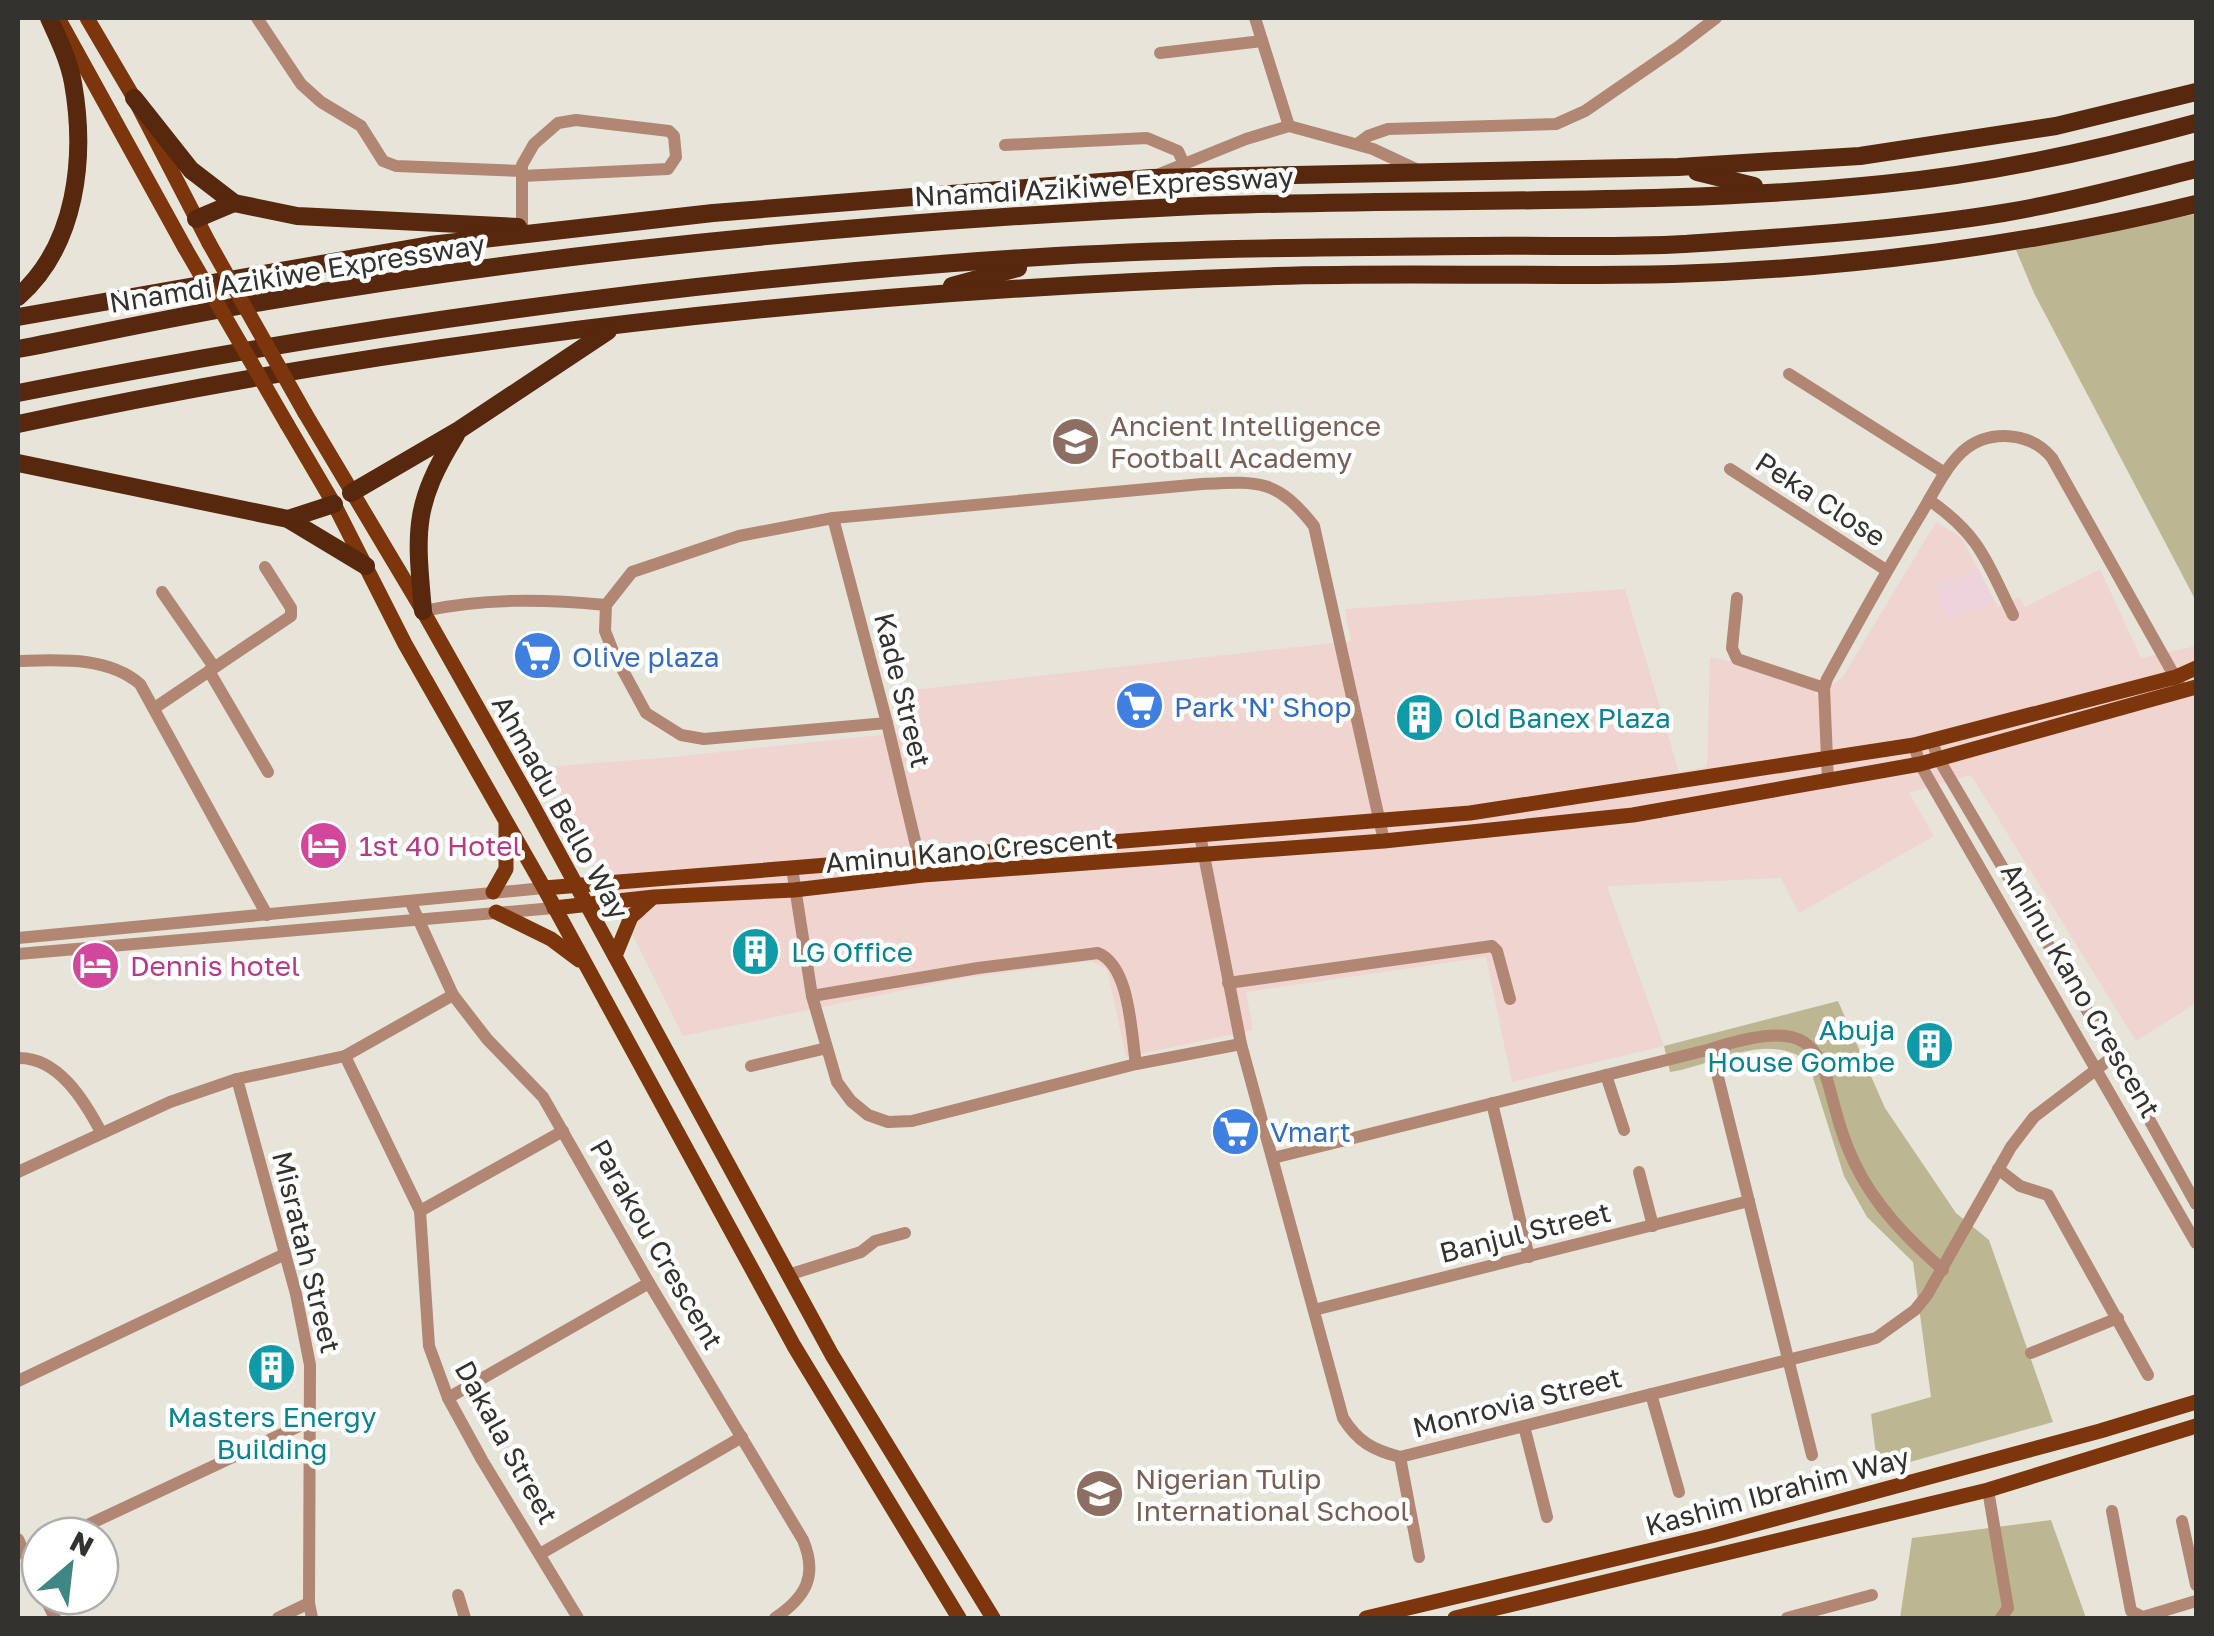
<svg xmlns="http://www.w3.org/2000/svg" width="2214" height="1636" viewBox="0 0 2214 1636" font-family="'Golos Text',sans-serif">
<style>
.commercial{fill:#efd4d0}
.medical{fill:#ecd3dc}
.green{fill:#bdb692}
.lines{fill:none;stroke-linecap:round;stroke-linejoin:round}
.minor{stroke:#b18673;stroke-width:12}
.major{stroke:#7d350b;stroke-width:15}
.highway{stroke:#57270e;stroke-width:18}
.major-bridge{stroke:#7d350b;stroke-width:15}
.labels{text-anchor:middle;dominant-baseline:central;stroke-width:9;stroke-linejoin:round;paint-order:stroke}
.street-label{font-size:28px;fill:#33322e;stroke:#fff}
.education-label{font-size:28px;fill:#785e54;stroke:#fff;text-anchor:start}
.shop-label{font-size:28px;fill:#366cbe;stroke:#fff;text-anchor:start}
.culture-label{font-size:28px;fill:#0d838f;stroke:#fff;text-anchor:start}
.hotel-label{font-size:28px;fill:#b23c85;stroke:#fff;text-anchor:start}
</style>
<rect width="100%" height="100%" fill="#e7e5da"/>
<!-- commercial -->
<polygon class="commercial" points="1936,522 1961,537 1998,607 2019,597 2025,607 2100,569 2141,658 2196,646 2196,1003 2136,1041 1971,775 1909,793 1934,836 1799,913 1781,878 1607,886 1664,1046 1512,1082 1486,957 1246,992 1253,1030 1126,1057 1107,969 1090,961 957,979 683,1036 588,845 544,767 673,757 909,732 894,692 1351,641 1345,609 1625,589 1679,772 1707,767 1710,657 1814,679 1815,696 1842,678"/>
<!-- medical -->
<polygon class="medical" points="1978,568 1994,601 1947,620 1935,582 1963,576"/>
<!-- green -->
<g class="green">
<polygon points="2196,214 2196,601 2034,293 2016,250"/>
<path d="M1838,1001L1885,1108L1956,1213L1989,1240L2053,1422L1878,1471L1871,1414L1931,1397L1913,1262L1867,1217L1844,1176L1808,1062C1767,1030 1716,1065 1670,1072L1664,1046Z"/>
<polygon points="2051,1520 2086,1618 1900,1618 1912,1538"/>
</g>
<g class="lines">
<!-- minor -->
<g class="minor">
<polyline points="257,18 301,84 321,102 361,126 383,161 396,166 522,171"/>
<polyline points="1255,18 1289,126"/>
<polyline points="1160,53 1262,41"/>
<polyline points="1357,144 1368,136 1388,129 1556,124 1585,111 1678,47 1716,18"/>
<polyline points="1005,145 1147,138 1178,151 1184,164"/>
<polyline points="1157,175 1246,139 1289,126 1373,149 1420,171"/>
<polyline points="522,228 522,165 534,144 558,123 576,120 669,131 674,136 676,157 668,169 522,176"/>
<polyline points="1789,374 1945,473"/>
<polyline points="1730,469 1886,570"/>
<path d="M1929,500C1980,535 1987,562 2013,615"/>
<polyline points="833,518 887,723 923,875"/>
<polyline points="162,592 214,667"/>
<polyline points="1737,598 1732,648 1737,659 1824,688"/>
<path d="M423,611C485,598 544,599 606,605"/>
<path d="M18,661C59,660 107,656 140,684L267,915"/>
<polyline points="209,671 268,772"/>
<polyline points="156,707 291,616 291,608 265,567"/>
<path d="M887,723L704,739L681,735L646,713L614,654L605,631L606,605L632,572L739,536L833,518L1202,484C1259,481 1277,479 1314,526L1384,841"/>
<polyline points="1932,741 1938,758 2114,1056 2196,1204"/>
<polyline points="1914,745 1920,764 2196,1243"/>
<path d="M1828,782L1824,688L1827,679C1857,624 1887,570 1919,517C1932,496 1944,469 1962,452C1988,429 2030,431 2052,458L2179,684"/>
<path d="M1200,835L1241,1044L1343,1418C1358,1442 1373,1450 1400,1457L1876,1338L1915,1310L1927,1295L2011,1147L2034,1117L2114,1056"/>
<polyline points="792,868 812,996 837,1082 851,1101 868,1115 888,1122 912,1121 1136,1064 1241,1044"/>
<path d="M410,901L453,995L487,1039L543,1097L649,1283L803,1540C818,1576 806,1597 775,1618"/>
<polyline points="18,938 544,888"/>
<polyline points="18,954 554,908"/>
<polyline points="1228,983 1492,946 1497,951 1510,999"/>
<path d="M812,996L978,968L1098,953C1130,966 1131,1032 1136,1064"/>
<polyline points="1711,1049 1812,1455"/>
<polyline points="345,1056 420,1211 429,1346 448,1398 482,1460 578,1618"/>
<path d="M18,1058C58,1057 84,1100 101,1132"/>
<polyline points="751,1066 827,1048"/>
<polyline points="1606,1075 1624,1130"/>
<polyline points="237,1079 296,1294 310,1365 309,1603 312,1618"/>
<polyline points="1492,1103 1529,1257"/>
<path d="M1273,1158L1711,1049C1847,1005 1812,1076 1855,1164C1875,1206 1908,1239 1943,1270"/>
<polyline points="1998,1169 2020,1186 2048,1195 2148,1375"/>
<polyline points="18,1172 170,1102 237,1079 345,1056 453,995"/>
<polyline points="1639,1172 1653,1226"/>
<polyline points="420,1211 563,1131"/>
<polyline points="788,1275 861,1252 875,1241 905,1233"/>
<polyline points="1314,1310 1749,1201"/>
<polyline points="2031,1353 2118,1318"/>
<polyline points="18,1381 285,1254"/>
<polyline points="1651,1394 1679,1492"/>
<polyline points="448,1398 649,1283"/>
<polyline points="1524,1426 1547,1517"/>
<polyline points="1400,1457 1419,1557"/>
<polyline points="1988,1490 2008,1608 2001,1618"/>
<polyline points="2112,1511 2131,1611 2143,1617 2196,1601"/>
<polyline points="2182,1521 2196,1585"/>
<polyline points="64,1536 312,1420"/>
<polyline points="18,1539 40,1587"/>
<polyline points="25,1554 40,1547"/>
<polyline points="540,1554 742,1437"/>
<polyline points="458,1595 465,1618"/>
<polyline points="44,1596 55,1618"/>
<polyline points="278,1618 309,1603"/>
<polyline points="1787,1618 1872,1595"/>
</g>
<!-- major -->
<g class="major">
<polyline points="58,18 185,248"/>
<polyline points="87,18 134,98 209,243"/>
<polyline points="305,413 423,611 532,804 832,1355 993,1618"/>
<polyline points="287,424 334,504 405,644 544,888 794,1346 959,1618"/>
<polyline points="544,888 1470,813 1914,745 2176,677 2196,668"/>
<polyline points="493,892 506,869 506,825"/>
<polyline points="554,908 654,897 794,890 923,875 1384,841 1633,815 1920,764 2196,687"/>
<polyline points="496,912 551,939 579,960"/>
<polyline points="615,956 631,917 652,898"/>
<polyline points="1366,1618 1711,1536 2100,1431 2196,1402"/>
<polyline points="1455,1618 1988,1490 2196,1426"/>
</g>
<!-- highway -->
<g class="highway">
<polyline points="134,98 191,170 234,203 297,216 518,227"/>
<polyline points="1697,172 1754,186"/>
<polyline points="196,219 234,203"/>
<polyline points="952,286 1018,268"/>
<path d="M18,297C77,245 86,157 73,83C69,60 58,38 49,18"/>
<polyline points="18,317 430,245 713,213 1151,178 1678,167 1860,156 2056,126 2196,92"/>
<path d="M18,349C101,333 183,315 267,301C568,250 872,222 1177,207C1412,196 1649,208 1883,184C1988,174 2094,151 2196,123"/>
<path d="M18,393C360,325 707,277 1056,256C1195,248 1335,247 1475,246C1544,245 1615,248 1684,244C1790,237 1898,230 2003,213C2068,202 2132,185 2196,169"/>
<path d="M18,424C430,335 854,290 1276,276C1408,272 1540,277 1673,274C1843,269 2031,245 2196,204"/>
<polyline points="18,463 288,519 366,566"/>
<polyline points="351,493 459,430 608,331"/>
<polyline points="288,519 334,504"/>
<path d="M423,611C416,532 412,506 456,435"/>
</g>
<!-- major-bridge -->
<g class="major-bridge">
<polyline points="209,243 305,413"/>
<polyline points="185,248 287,424"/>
</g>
</g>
<!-- icons -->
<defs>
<symbol id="school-disc" viewBox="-11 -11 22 22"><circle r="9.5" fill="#8d6e63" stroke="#fff"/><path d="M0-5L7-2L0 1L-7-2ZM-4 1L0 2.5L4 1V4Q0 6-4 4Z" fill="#fff"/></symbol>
<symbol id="supermarket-disc" viewBox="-11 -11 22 22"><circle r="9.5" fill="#3f7fe0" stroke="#fff"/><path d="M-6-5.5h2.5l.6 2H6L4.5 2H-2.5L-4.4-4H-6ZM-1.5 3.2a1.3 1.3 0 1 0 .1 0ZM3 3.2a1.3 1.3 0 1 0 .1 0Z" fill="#fff"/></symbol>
<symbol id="building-disc" viewBox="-11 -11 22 22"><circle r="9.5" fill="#0f9aa8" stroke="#fff"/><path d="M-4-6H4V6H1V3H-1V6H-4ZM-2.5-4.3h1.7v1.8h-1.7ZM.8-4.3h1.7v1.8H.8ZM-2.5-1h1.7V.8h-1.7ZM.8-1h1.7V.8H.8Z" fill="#fff"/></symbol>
<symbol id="hotel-disc" viewBox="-11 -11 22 22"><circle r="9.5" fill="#d1479c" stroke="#fff"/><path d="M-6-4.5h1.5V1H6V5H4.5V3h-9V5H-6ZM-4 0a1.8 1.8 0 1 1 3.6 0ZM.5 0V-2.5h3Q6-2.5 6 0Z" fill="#fff"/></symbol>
</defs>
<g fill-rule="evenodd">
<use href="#school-disc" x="1048" y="414" width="55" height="55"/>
<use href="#supermarket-disc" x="510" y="628" width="55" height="55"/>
<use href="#supermarket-disc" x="1112" y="678" width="55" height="55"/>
<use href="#building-disc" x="1392" y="690" width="55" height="55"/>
<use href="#hotel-disc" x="296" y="818" width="55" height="55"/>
<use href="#building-disc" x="728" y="924" width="55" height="55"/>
<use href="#hotel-disc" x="68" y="938" width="55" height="55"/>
<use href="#building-disc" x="1902" y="1018" width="55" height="55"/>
<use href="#supermarket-disc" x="1208" y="1104" width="55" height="55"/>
<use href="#building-disc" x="244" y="1340" width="55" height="55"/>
<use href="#school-disc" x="1072" y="1466" width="55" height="55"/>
</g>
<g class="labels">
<!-- street labels -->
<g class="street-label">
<text transform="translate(1104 186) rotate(-3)">Nnamdi Azikiwe Expressway</text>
<text transform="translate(297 273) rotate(-9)">Nnamdi Azikiwe Expressway</text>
<text transform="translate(1821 499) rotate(33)">Peka Close</text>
<text transform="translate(903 690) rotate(76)">Kade Street</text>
<text transform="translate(561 807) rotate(61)">Ahmadu Bello Way</text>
<text transform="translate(969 850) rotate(-5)">Aminu Kano Crescent</text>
<text transform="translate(2081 990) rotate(60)">Aminu Kano Crescent</text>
<text transform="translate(1525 1232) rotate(-14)">Banjul Street</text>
<text transform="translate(657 1244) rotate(60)">Parakou Crescent</text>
<text transform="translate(307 1252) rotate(76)">Misratah Street</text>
<text transform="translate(1517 1402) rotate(-14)">Monrovia Street</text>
<text transform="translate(507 1442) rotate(61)">Dakala Street</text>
<text transform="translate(1777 1491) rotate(-15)">Kashim Ibrahim Way</text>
</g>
<!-- education labels -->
<g class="education-label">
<text x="1110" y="425">Ancient Intelligence<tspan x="1110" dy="32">Football Academy</tspan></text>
<text x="1135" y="1478">Nigerian Tulip<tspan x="1135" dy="32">International School</tspan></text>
</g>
<!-- shop labels -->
<g class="shop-label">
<text x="572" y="656">Olive plaza</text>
<text x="1174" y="706">Park 'N' Shop</text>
<text x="1270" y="1131">Vmart</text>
</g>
<!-- culture labels -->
<g class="culture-label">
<text x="1454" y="717">Old Banex Plaza</text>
<text x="791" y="951">LG Office</text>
<text x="1895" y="1029" text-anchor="end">Abuja<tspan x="1895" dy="32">House Gombe</tspan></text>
<text x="272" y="1416" text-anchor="middle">Masters Energy<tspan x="272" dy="32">Building</tspan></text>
</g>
<!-- hotel labels -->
<g class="hotel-label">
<text x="359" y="845">1st 40 Hotel</text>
<text x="130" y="965">Dennis hotel</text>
</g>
</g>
<!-- border -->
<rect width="2214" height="1636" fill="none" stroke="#33322e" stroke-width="40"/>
<!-- north arrow -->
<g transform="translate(70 1566) rotate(28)"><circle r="48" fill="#ffffff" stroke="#adadab" stroke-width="2.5"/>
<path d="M0-8L18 38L0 25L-18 38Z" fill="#3f8784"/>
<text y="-15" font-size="28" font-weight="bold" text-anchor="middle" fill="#33322e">N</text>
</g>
</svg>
